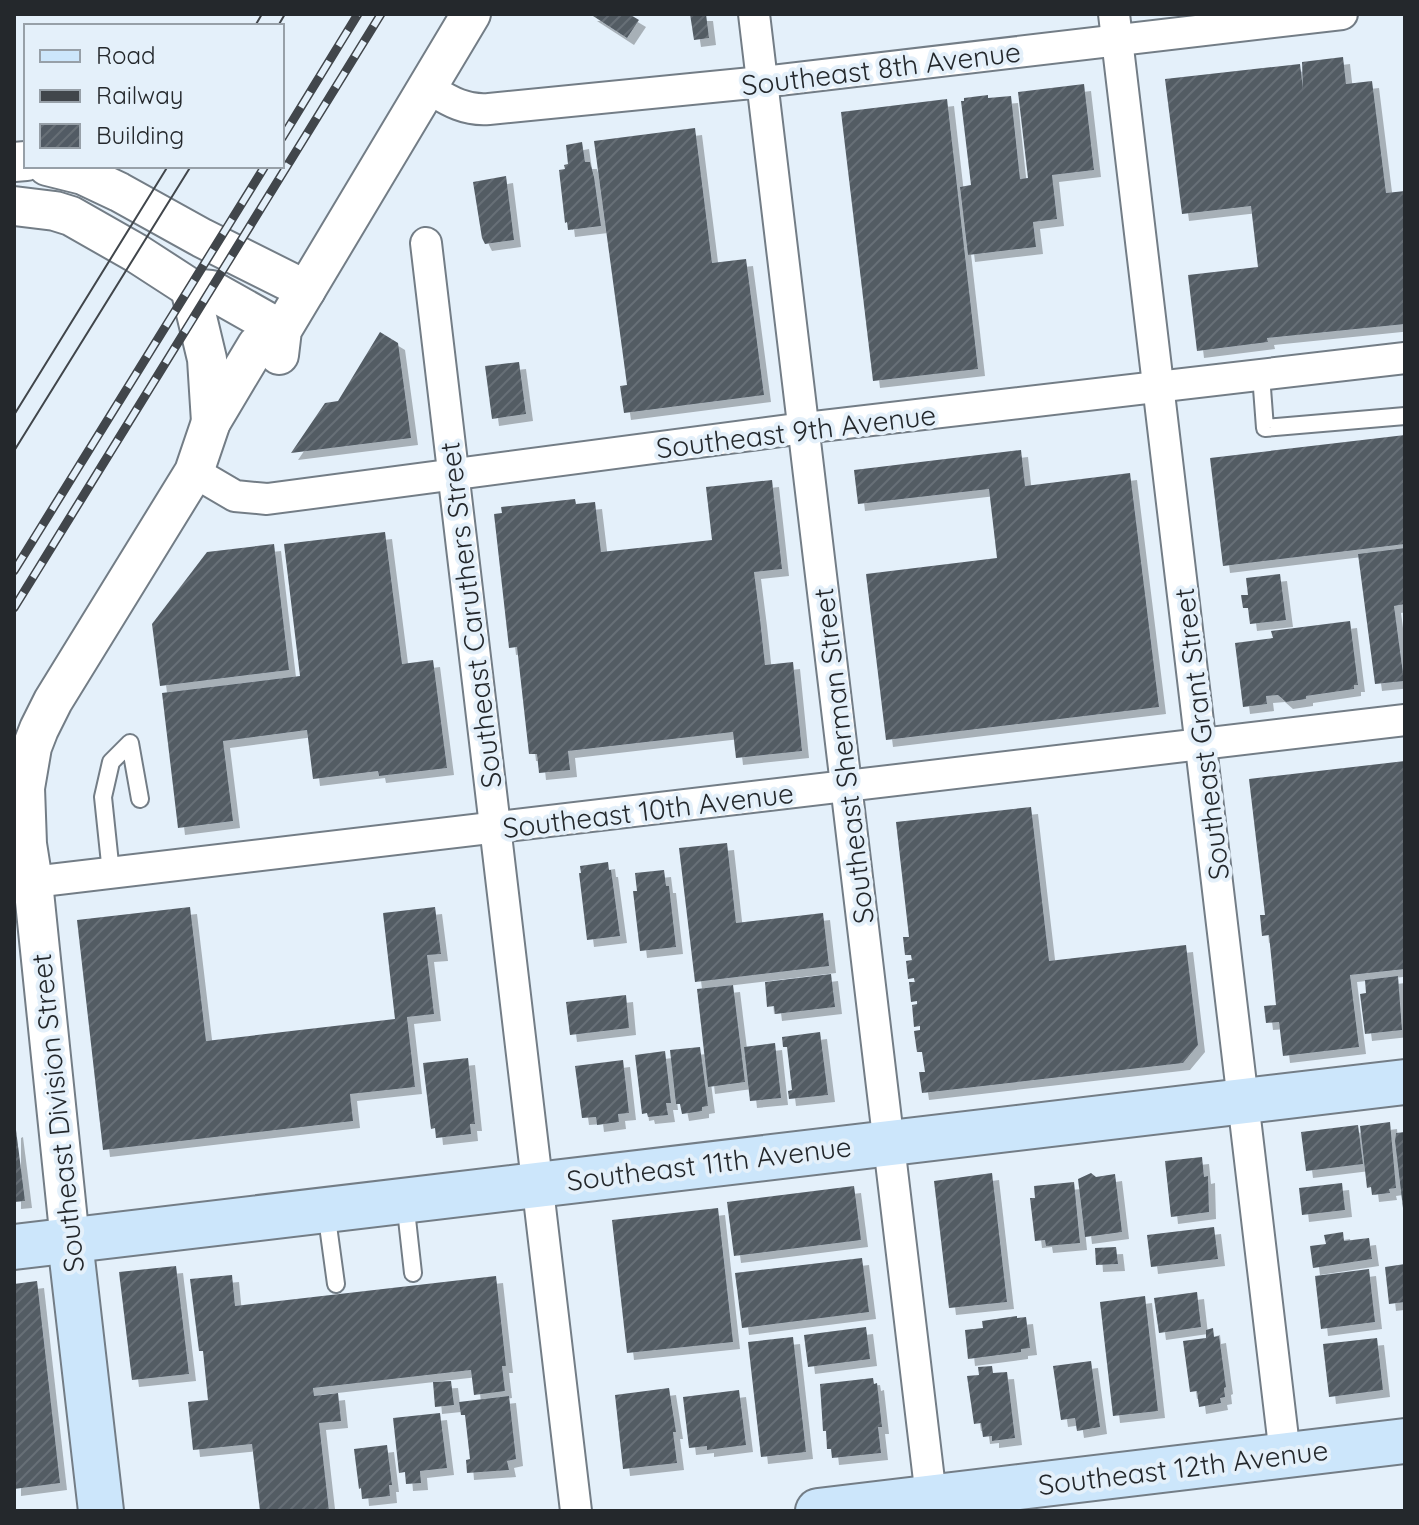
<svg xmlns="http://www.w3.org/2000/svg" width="1419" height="1525" viewBox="0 0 1419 1525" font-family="Quicksand,sans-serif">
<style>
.building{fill:url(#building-hatch);filter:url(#shadow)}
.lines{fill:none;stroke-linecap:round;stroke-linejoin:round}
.service-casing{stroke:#737d86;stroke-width:20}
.minor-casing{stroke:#737d86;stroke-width:34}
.tertiary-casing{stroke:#737d86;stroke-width:42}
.secondary-casing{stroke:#737d86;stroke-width:48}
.service{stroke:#fff;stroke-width:16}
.minor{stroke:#fff;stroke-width:30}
.tertiary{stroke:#fff;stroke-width:38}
.secondary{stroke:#cce6fb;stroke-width:44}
.tram{stroke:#41464b;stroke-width:2}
.rail-casing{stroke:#41464b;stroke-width:9}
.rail{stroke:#e4f0fa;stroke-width:6;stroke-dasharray:18;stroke-linecap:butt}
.labels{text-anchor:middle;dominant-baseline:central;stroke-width:8;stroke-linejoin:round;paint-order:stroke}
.street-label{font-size:28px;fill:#24282c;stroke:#e4f0fa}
</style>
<defs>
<pattern id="building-hatch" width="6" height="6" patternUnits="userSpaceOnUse" patternTransform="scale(2)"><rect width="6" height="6" fill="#525b64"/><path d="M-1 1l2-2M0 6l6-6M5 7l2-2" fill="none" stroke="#676f76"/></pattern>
<filter id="shadow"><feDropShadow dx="7" dy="7" stdDeviation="0" flood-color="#0004"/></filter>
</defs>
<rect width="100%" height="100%" fill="#e4f0fa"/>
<!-- building -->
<g class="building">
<polygon points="590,14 629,14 639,20 627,38"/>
<polygon points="690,14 706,14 709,38 694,40"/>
<polygon points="1343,57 1346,84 1372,81 1386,193 1405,191 1405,324 1267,338 1268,342 1197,351 1188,275 1258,267 1251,206 1182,214 1165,79 1300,64 1303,89 1302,62"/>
<polygon points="1084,84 1094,170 1052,175 1057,219 1033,222 1036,247 968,255 960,187 971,185 961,101 964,101 964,98 988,95 988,98 1011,96 1020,179 1028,178 1018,92"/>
<polygon points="947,99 978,369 873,381 841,112"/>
<polygon points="695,128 712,263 746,259 764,395 624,413 620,386 627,385 594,141"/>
<polygon points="582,142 585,162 590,162 594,177 601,226 568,230 567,222 565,223 559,170 565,169 564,165 568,164 566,145"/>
<polygon points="506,176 514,240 485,244 482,238 473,182"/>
<polygon points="380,332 398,343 411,438 291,453 325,403 338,401"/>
<polygon points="519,362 526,414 492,419 485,366"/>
<polygon points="1405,435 1405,544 1223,566 1210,458"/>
<polygon points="1021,450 1025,486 1130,473 1159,707 886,740 866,574 997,558 989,489 858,504 854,470"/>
<polygon points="772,480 782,569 754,572 760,619 765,665 793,662 802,751 736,758 733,732 568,751 570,770 539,773 537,754 529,754 517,647 509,648 494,514 502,513 501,507 575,499 576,504 595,502 601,552 712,540 706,487"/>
<polygon points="385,532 402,664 433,660 447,768 379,776 378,771 313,779 307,730 223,741 233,821 178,828 162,693 300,676 284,544"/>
<polygon points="274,544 289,670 160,686 152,624 207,552"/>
<polygon points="1405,548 1405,604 1394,606 1404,681 1375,684 1358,554"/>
<polygon points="1280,574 1286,620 1250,624 1248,608 1243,608 1241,595 1248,595 1246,578"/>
<polygon points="1350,621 1358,685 1354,685 1354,689 1306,696 1306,699 1286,702 1278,695 1266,696 1267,704 1243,707 1235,643 1273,638 1271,631"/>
<polygon points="1405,761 1405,969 1350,975 1359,1047 1283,1056 1279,1022 1266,1023 1264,1006 1276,1005 1269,935 1262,936 1260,915 1265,915 1249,779"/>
<polygon points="1031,807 1049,961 1186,945 1198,1045 1183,1063 922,1093 919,1072 925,1072 922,1052 917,1052 914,1031 920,1030 920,1026 914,1027 912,1005 917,1004 917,1001 911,1002 909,982 915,982 914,978 908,979 906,961 912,960 911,955 905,955 903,937 909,937 896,822"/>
<polygon points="727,843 736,923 823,913 829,966 695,982 679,848"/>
<polygon points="608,862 609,870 611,870 620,936 587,940 579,873 581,873 580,866"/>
<polygon points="664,870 666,886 669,886 676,947 640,951 633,891 637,891 635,873"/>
<polygon points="190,907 206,1041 395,1019 383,913 435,907 441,954 427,955 434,1014 407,1017 415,1087 350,1094 353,1121 103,1150 77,920"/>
<polygon points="831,974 835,1007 775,1014 774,1006 767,1007 765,982"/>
<polygon points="1398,976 1402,1030 1365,1034 1360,994 1366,993 1365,980"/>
<polygon points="733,985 745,1082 708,1087 697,989"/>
<polygon points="626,995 629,1028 570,1035 566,1002"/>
<polygon points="820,1032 828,1095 789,1099 788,1091 792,1090 787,1047 783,1047 782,1037"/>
<polygon points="775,1043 781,1098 750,1101 744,1047"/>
<polygon points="700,1047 708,1106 702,1107 702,1111 682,1114 680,1104 676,1104 670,1050"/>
<polygon points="665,1051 671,1103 666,1103 668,1115 648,1117 647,1113 642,1114 635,1055"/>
<polygon points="468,1058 475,1124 470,1124 471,1134 436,1138 435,1128 431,1129 423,1063"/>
<polygon points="623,1060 629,1113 618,1114 619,1122 597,1125 596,1117 582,1118 575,1066"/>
<polygon points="1390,1122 1396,1188 1389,1189 1390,1193 1372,1195 1371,1187 1367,1188 1360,1126"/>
<polygon points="1358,1125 1363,1164 1306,1171 1301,1132"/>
<polygon points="16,1130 25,1201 14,1202 14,1131"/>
<polygon points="1405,1132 1405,1207 1403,1208 1395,1141 1396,1133"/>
<polygon points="1202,1157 1204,1177 1208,1176 1209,1212 1171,1217 1165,1161"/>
<polygon points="992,1173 1007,1302 949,1308 934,1181"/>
<polygon points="1091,1173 1096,1177 1115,1174 1122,1232 1085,1237 1078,1179"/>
<polygon points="1074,1182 1080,1243 1046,1246 1045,1240 1035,1241 1030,1198 1035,1198 1034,1186"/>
<polygon points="1342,1183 1345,1210 1302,1215 1299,1188"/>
<polygon points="854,1186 861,1240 734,1256 727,1202"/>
<polygon points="718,1208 733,1342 627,1353 612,1220"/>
<polygon points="1214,1227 1218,1259 1151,1267 1147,1235"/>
<polygon points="1343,1232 1344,1241 1369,1238 1372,1259 1313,1268 1310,1246 1326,1244 1324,1235"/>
<polygon points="1116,1247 1118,1264 1096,1265 1095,1248"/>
<polygon points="862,1258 869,1312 742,1328 735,1273"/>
<polygon points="1405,1264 1405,1302 1389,1304 1385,1267"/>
<polygon points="176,1266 189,1374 132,1380 119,1272"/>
<polygon points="1369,1269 1375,1322 1321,1329 1315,1276"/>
<polygon points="232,1275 235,1306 496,1276 506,1366 502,1366 505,1391 474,1395 471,1370 313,1388 314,1396 338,1393 341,1421 319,1423 329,1511 260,1511 252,1444 193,1450 188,1402 208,1400 203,1351 199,1351 190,1279"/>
<polygon points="37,1281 60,1483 14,1489 14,1284"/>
<polygon points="1197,1292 1201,1327 1159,1333 1154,1298"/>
<polygon points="1145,1296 1158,1411 1113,1416 1100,1302"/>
<polygon points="1017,1316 1017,1318 1026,1317 1030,1348 1021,1349 1021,1352 968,1359 965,1330 983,1328 982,1321"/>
<polygon points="866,1327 870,1359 808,1367 804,1335"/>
<polygon points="1213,1328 1214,1337 1219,1336 1226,1387 1224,1388 1225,1397 1220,1398 1221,1403 1199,1407 1197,1391 1190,1392 1183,1341 1206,1338 1206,1330"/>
<polygon points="793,1337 806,1452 761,1457 748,1342"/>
<polygon points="1377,1338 1383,1390 1329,1397 1323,1344"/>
<polygon points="1091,1361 1100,1427 1077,1431 1075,1418 1061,1420 1053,1366"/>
<polygon points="992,1366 993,1373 1007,1372 1015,1438 992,1441 992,1436 983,1437 981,1423 974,1424 967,1376 979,1375 978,1367"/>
<polygon points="873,1378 874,1384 877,1383 882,1427 878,1427 881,1453 832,1458 831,1449 827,1449 826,1431 823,1431 820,1384"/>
<polygon points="451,1381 454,1405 435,1407 433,1382"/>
<polygon points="669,1388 676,1432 673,1432 677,1463 623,1469 615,1395"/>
<polygon points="739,1390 746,1445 707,1450 707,1446 689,1448 683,1397"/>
<polygon points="509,1396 516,1459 507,1461 509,1470 467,1473 466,1460 470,1459 465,1415 461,1415 459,1402"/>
<polygon points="440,1413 447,1468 420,1471 421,1483 406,1484 405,1472 399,1473 393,1418"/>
<polygon points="387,1445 392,1485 389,1485 390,1496 362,1499 361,1488 359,1489 354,1449"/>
</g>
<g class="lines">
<defs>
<g id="service">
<polyline points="1261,375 1265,428 1405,416"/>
<polyline points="111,873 103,797 111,762 130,743 140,799"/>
<polyline points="405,1201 413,1273"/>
<polyline points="326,1211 336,1284"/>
</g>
<g id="minor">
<polyline points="754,14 931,1497"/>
<polyline points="1114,14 1285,1455"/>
<path d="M426,87C448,100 464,111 489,109L762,82L1342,14"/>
<polyline points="426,243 576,1511"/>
<polyline points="194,472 235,496 267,499 804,428 1405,358"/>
<polyline points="33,882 1405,720"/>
</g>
<g id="tertiary">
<polyline points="14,162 26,161"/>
<polyline points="47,166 83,175 119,192 202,238 306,290"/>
<polyline points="14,206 55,211 71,216 136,253 190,288 211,290 282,330"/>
<polyline points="190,288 207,359 211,422"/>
<polyline points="279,355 282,330 471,14"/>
<polyline points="70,1241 33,882 27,844 25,788 32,747 39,729 53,701 194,472 211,422 233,385 257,345 282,330"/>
</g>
<g id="secondary">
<polyline points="70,1241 101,1511"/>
<polyline points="14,1247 1405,1082"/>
<polyline points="818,1511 1405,1441"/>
</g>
</defs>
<!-- service casing -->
<use href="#service" class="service-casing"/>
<!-- minor casing -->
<use href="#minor" class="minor-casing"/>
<!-- tertiary casing -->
<use href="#tertiary" class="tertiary-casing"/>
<!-- secondary casing -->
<use href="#secondary" class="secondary-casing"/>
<!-- service -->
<use href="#service" class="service"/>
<!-- minor -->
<use href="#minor" class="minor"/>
<!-- tertiary -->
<use href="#tertiary" class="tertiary"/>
<!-- secondary -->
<use href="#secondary" class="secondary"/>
<!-- tram -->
<g class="tram">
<polyline points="255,26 262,14"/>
<polyline points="278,26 285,14"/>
<polyline points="14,415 168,166"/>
<polyline points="14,451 191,166"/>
</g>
<defs>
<g id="rail">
<polyline points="282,138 358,14"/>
<polyline points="14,571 265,166"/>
<polyline points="14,608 381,14"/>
</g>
</defs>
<!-- rail casing -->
<use href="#rail" class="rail-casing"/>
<!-- rail -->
<use href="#rail" class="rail"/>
</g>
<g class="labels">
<!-- street labels -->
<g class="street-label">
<text transform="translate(881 68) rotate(-7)">Southeast 8th Avenue</text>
<text transform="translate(796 431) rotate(-7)">Southeast 9th Avenue</text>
<text transform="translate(470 615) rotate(-97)">Southeast Caruthers Street</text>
<text transform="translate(1201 734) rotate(-97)">Southeast Grant Street</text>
<text transform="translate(843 756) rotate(-97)">Southeast Sherman Street</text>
<text transform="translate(648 810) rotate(-7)">Southeast 10th Avenue</text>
<text transform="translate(57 1113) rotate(-96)">Southeast Division Street</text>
<text transform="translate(709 1163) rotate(-7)">Southeast 11th Avenue</text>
<text transform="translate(1183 1467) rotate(-7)">Southeast 12th Avenue</text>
</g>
</g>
<!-- border -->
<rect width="1419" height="1525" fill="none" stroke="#24282c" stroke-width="32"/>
<!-- legend -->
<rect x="24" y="24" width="260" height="144" fill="#e4f0fa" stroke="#97a0a8" stroke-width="2"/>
<rect x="40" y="50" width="40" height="12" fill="#cce6fb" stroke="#97a0a8" stroke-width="2"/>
<text x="96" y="64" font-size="24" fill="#24282c">Road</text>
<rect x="40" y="90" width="40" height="12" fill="#41464b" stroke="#97a0a8" stroke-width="2"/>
<text x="96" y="104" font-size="24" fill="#24282c">Railway</text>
<rect x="40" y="124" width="40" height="24" fill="url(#building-hatch)" stroke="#97a0a8" stroke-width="2"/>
<text x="96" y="144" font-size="24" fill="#24282c">Building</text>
</svg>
